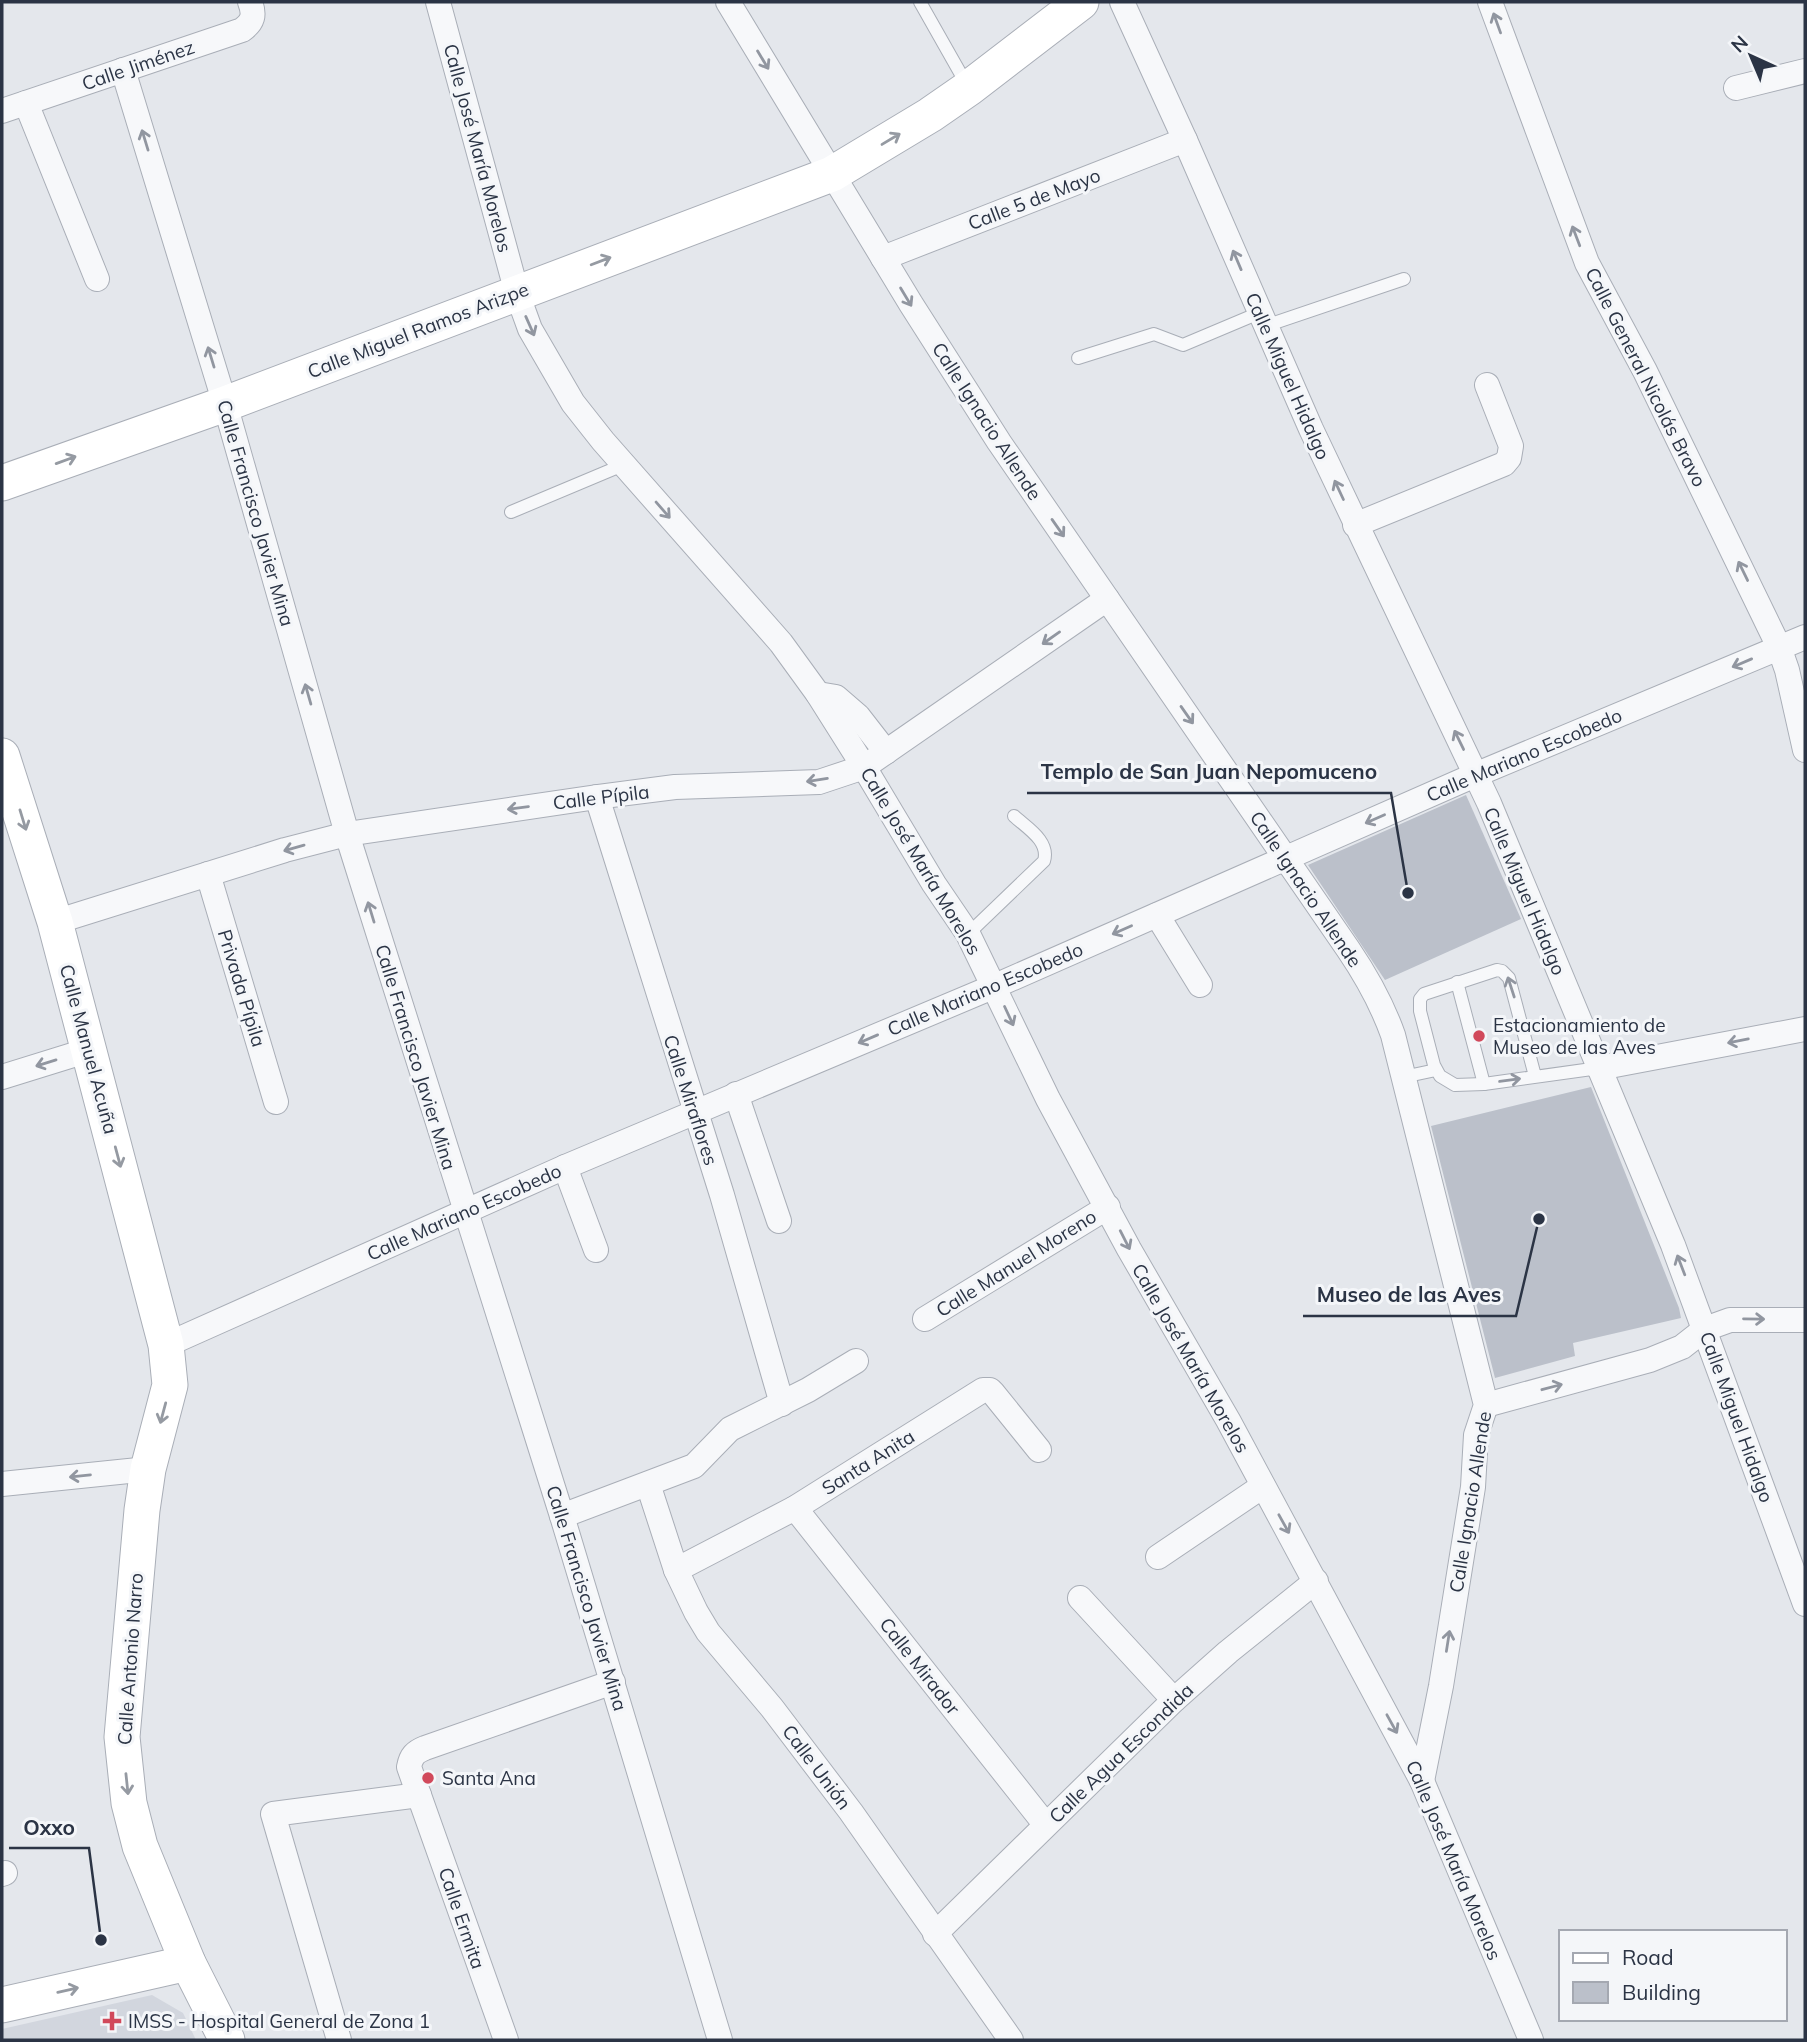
<svg xmlns="http://www.w3.org/2000/svg" width="1807" height="2042" viewBox="0 0 1807 2042" font-family="Mulish,sans-serif">
<style>
.built{fill:#d2d6de}
.building{fill:#bbc0ca}
.lines{fill:none;stroke-linecap:round;stroke-linejoin:round}
.lane-casing{stroke:#a9aeb7;stroke-width:14}
.street-casing{stroke:#a9aeb7;stroke-width:26}
.secondary-casing{stroke:#a9aeb7;stroke-width:37}
.lane{stroke:#f7f8fa;stroke-width:12}
.street{stroke:#f7f8fa;stroke-width:24}
.secondary{stroke:#fff;stroke-width:35}
.oneway{stroke:#9196a0}
.oneway2{stroke:#959aa2}
.poi-dot{fill:#d1495b;stroke:#f4f6f9;stroke-width:2.5}
.labels{text-anchor:middle;dominant-baseline:central;stroke-width:6;stroke-linejoin:round;paint-order:stroke}
.street-label{font-size:19px;fill:#2b3445;stroke:#f4f6f9}
.poi-label{font-size:19px;fill:#2b3445;stroke:#f4f6f9;text-anchor:start}
.leader{fill:none;stroke:#2b3445;stroke-width:2.5}
.callout-dot{fill:#2b3445;stroke:#f4f6f9;stroke-width:2.5}
.callout-label{font-size:21px;text-anchor:middle;font-weight:bold;fill:#2b3445;stroke:#f4f6f9;stroke-width:6;stroke-linejoin:round;paint-order:stroke}
</style>
<rect width="100%" height="100%" fill="#e4e7ec"/>
<!-- built -->
<polygon class="built" points="152,1995 183,2013 196,2040 2,2040 2,2029"/>
<!-- building -->
<g class="building">
<polygon points="1466,795 1521,919 1385,980 1308,865"/>
<polygon points="1591,1087 1679,1308 1681,1318 1573,1343 1575,1356 1495,1378 1431,1126"/>
</g>
<g class="lines">
<defs>
<g id="lane">
<polyline points="920,2 967,85"/>
<polyline points="1265,326 1404,279"/>
<polyline points="1078,358 1154,334 1183,345 1259,313"/>
<polyline points="511,512 623,465"/>
<path d="M968,934L1044,861C1050,841 1027,828 1014,816"/>
<polyline points="1457,982 1484,1084"/>
<polyline points="1535,1076 1509,978 1502,971 1497,970 1424,994 1420,999 1420,1011 1434,1065 1440,1076 1455,1085 1484,1084 1599,1068"/>
<polyline points="1403,1077 1436,1070"/>
</g>
<g id="street">
<polyline points="438,2 517,293 530,329 573,403 603,441 781,643 818,694 864,767 934,884 968,934 1048,1099 1129,1249 1228,1420 1422,1781 1531,2040"/>
<path d="M728,2L911,304L999,442L1348,949C1367,977 1382,1004 1393,1035L1486,1405L1476,1435L1473,1487L1441,1686L1422,1781"/>
<polyline points="1122,2 1185,140 1311,429 1489,803 1673,1245 1805,1604"/>
<polyline points="1490,2 1587,263 1645,371 1779,647 1787,670 1805,750"/>
<polyline points="123,70 225,404 347,834 562,1516 720,2040"/>
<polyline points="1736,88 1805,71"/>
<polyline points="26,103 97,279"/>
<path d="M2,111L242,30C253,22 255,15 250,2"/>
<polyline points="883,258 1185,140"/>
<polyline points="1355,525 1504,464 1509,458 1511,446 1487,385"/>
<polyline points="818,694 836,697 858,716 886,752"/>
<polyline points="597,797 722,1195 782,1404"/>
<polyline points="208,874 276,1102"/>
<polyline points="1157,915 1200,985"/>
<polyline points="55,922 285,850 347,834 597,797 675,787 819,782 864,767 1107,599"/>
<polyline points="1599,1068 1805,1029"/>
<polyline points="2,1077 89,1050"/>
<polyline points="736,1094 779,1221"/>
<polyline points="565,1167 596,1250"/>
<polyline points="925,1319 1108,1207"/>
<polyline points="166,1345 565,1167 995,986 1475,775 1805,637"/>
<polyline points="1486,1405 1650,1360 1682,1347 1705,1329 1730,1320 1805,1320"/>
<polyline points="2,1484 148,1469"/>
<polyline points="648,1484 676,1570 696,1612 708,1632 772,1708 851,1812 1011,2040"/>
<polyline points="795,1508 1045,1824"/>
<polyline points="562,1516 694,1466 730,1429 808,1390 856,1361"/>
<polyline points="1158,1557 1263,1486"/>
<polyline points="676,1570 795,1508 983,1390 990,1390 993,1393 1039,1450"/>
<polyline points="1080,1598 1174,1700"/>
<polyline points="2,1874 5,1873"/>
<polyline points="935,1934 1174,1700 1228,1652 1316,1581"/>
<polyline points="339,2040 273,1814 419,1795"/>
<path d="M506,2040L409,1767C411,1756 415,1752 425,1748L613,1682"/>
</g>
<g id="secondary">
<polyline points="2,483 225,404 832,174 930,115 969,88 1081,2"/>
<polyline points="2,756 55,922 166,1345 170,1385 148,1469 142,1510 122,1737 129,1803 140,1846 188,1963 227,2040"/>
<polyline points="2,2005 188,1963"/>
</g>
</defs>
<!-- lane casing -->
<use href="#lane" class="lane-casing"/>
<!-- street casing -->
<use href="#street" class="street-casing"/>
<!-- secondary casing -->
<use href="#secondary" class="secondary-casing"/>
<!-- lane -->
<use href="#lane" class="lane"/>
<!-- street -->
<use href="#street" class="street"/>
<!-- secondary -->
<use href="#secondary" class="secondary"/>
</g>
<!-- one-way arrows -->
<defs><path id="oneway-shaft" d="M-6 0H5M1.5-3L5.5 0L1.5 3" fill="none" stroke-width="1.6" stroke-linecap="round" stroke-linejoin="round" transform="scale(1.75)"/></defs>
<g class="oneway">
<use href="#oneway-shaft" transform="translate(1497 23) rotate(-110)"/>
<use href="#oneway-shaft" transform="translate(763 60) rotate(59)"/>
<use href="#oneway-shaft" transform="translate(145 140) rotate(-107)"/>
<use href="#oneway-shaft" transform="translate(1576 236) rotate(-111)"/>
<use href="#oneway-shaft" transform="translate(1237 260) rotate(-113)"/>
<use href="#oneway-shaft" transform="translate(906 297) rotate(59)"/>
<use href="#oneway-shaft" transform="translate(530 326) rotate(66)"/>
<use href="#oneway-shaft" transform="translate(211 357) rotate(-107)"/>
<use href="#oneway-shaft" transform="translate(1339 490) rotate(-115)"/>
<use href="#oneway-shaft" transform="translate(663 510) rotate(49)"/>
<use href="#oneway-shaft" transform="translate(1058 528) rotate(55)"/>
<use href="#oneway-shaft" transform="translate(1743 571) rotate(-116)"/>
<use href="#oneway-shaft" transform="translate(1051 638) rotate(145)"/>
<use href="#oneway-shaft" transform="translate(1742 663) rotate(157)"/>
<use href="#oneway-shaft" transform="translate(308 694) rotate(-106)"/>
<use href="#oneway-shaft" transform="translate(1187 715) rotate(55)"/>
<use href="#oneway-shaft" transform="translate(1459 740) rotate(-116)"/>
<use href="#oneway-shaft" transform="translate(817 780) rotate(171)"/>
<use href="#oneway-shaft" transform="translate(518 808) rotate(172)"/>
<use href="#oneway-shaft" transform="translate(1375 819) rotate(156)"/>
<use href="#oneway-shaft" transform="translate(294 848) rotate(164)"/>
<use href="#oneway-shaft" transform="translate(371 912) rotate(-107)"/>
<use href="#oneway-shaft" transform="translate(1122 930) rotate(156)"/>
<use href="#oneway-shaft" transform="translate(1511 987) rotate(-108)"/>
<use href="#oneway-shaft" transform="translate(1009 1016) rotate(65)"/>
<use href="#oneway-shaft" transform="translate(868 1039) rotate(157)"/>
<use href="#oneway-shaft" transform="translate(1738 1041) rotate(169)"/>
<use href="#oneway-shaft" transform="translate(46 1063) rotate(163)"/>
<use href="#oneway-shaft" transform="translate(1510 1080) rotate(-8)"/>
<use href="#oneway-shaft" transform="translate(1125 1240) rotate(63)"/>
<use href="#oneway-shaft" transform="translate(1681 1265) rotate(-111)"/>
<use href="#oneway-shaft" transform="translate(1754 1319) rotate(1)"/>
<use href="#oneway-shaft" transform="translate(1552 1387) rotate(-15)"/>
<use href="#oneway-shaft" transform="translate(80 1476) rotate(174)"/>
<use href="#oneway-shaft" transform="translate(1284 1524) rotate(61)"/>
<use href="#oneway-shaft" transform="translate(1448 1641) rotate(-81)"/>
<use href="#oneway-shaft" transform="translate(1392 1724) rotate(61)"/>
</g>
<g class="oneway2">
<use href="#oneway-shaft" transform="translate(891 139) rotate(-31)"/>
<use href="#oneway-shaft" transform="translate(601 261) rotate(-21)"/>
<use href="#oneway-shaft" transform="translate(66 460) rotate(-20)"/>
<use href="#oneway-shaft" transform="translate(23 820) rotate(73)"/>
<use href="#oneway-shaft" transform="translate(118 1157) rotate(75)"/>
<use href="#oneway-shaft" transform="translate(163 1413) rotate(105)"/>
<use href="#oneway-shaft" transform="translate(127 1784) rotate(84)"/>
<use href="#oneway-shaft" transform="translate(68 1990) rotate(-13)"/>
</g>
<!-- markers -->
<g class="poi-dot">
<circle cx="1479" cy="1036" r="7"/>
<circle cx="428" cy="1778" r="7"/>
<path d="M108.5 2010.5h7v7h7v7h-7v7h-7v-7h-7v-7h7z"/>
</g>
<g class="labels">
<!-- street labels -->
<g class="street-label">
<text transform="translate(138 65) rotate(-19)">Calle Jiménez</text>
<text transform="translate(478 148) rotate(75)">Calle José María Morelos</text>
<text transform="translate(1034 199) rotate(-21)">Calle 5 de Mayo</text>
<text transform="translate(418 330) rotate(-21)">Calle Miguel Ramos Arizpe</text>
<text transform="translate(1288 376) rotate(66)">Calle Miguel Hidalgo</text>
<text transform="translate(1646 377) rotate(63)">Calle General Nicolás Bravo</text>
<text transform="translate(987 421) rotate(57)">Calle Ignacio Allende</text>
<text transform="translate(256 513) rotate(74)">Calle Francisco Javier Mina</text>
<text transform="translate(1524 755) rotate(-23)">Calle Mariano Escobedo</text>
<text transform="translate(601 797) rotate(-7)">Calle Pípila</text>
<text transform="translate(921 861) rotate(59)">Calle José María Morelos</text>
<text transform="translate(1306 889) rotate(56)">Calle Ignacio Allende</text>
<text transform="translate(1525 891) rotate(67)">Calle Miguel Hidalgo</text>
<text transform="translate(242 988) rotate(73)">Privada Pípila</text>
<text transform="translate(985 989) rotate(-23)">Calle Mariano Escobedo</text>
<text transform="translate(89 1049) rotate(75)">Calle Manuel Acuña</text>
<text transform="translate(416 1057) rotate(73)">Calle Francisco Javier Mina</text>
<text transform="translate(691 1100) rotate(72)">Calle Miraflores</text>
<text transform="translate(464 1212) rotate(-24)">Calle Mariano Escobedo</text>
<text transform="translate(1016 1263) rotate(-32)">Calle Manuel Moreno</text>
<text transform="translate(1191 1358) rotate(60)">Calle José María Morelos</text>
<text transform="translate(1737 1417) rotate(70)">Calle Miguel Hidalgo</text>
<text transform="translate(868 1462) rotate(-32)">Santa Anita</text>
<text transform="translate(1470 1502) rotate(-81)">Calle Ignacio Allende</text>
<text transform="translate(587 1598) rotate(73)">Calle Francisco Javier Mina</text>
<text transform="translate(130 1659) rotate(-86)">Calle Antonio Narro</text>
<text transform="translate(920 1666) rotate(52)">Calle Mirador</text>
<text transform="translate(1121 1753) rotate(-44)">Calle Agua Escondida</text>
<text transform="translate(817 1767) rotate(53)">Calle Unión</text>
<text transform="translate(1454 1860) rotate(67)">Calle José María Morelos</text>
<text transform="translate(462 1918) rotate(71)">Calle Ermita</text>
</g>
<!-- poi labels -->
<g class="poi-label">
<text x="1493" y="1025">Estacionamiento de<tspan x="1493" dy="22">Museo de las Aves</tspan></text>
<text x="442" y="1778">Santa Ana</text>
<text x="128" y="2021">IMSS - Hospital General de Zona 1</text>
</g>
</g>
<!-- callouts -->
<path class="leader" d="M1408 893L1391 793H1027M1539 1219L1516 1316H1303M101 1940L89 1848H9"/>
<g class="callout-dot">
<circle cx="1408" cy="893" r="7"/>
<circle cx="1539" cy="1219" r="7"/>
<circle cx="101" cy="1940" r="7"/>
</g>
<g class="callout-label">
<text x="1209" y="779">Templo de San Juan Nepomuceno</text>
<text x="1409" y="1302">Museo de las Aves</text>
<text x="49" y="1835">Oxxo</text>
</g>
<!-- border -->
<rect width="1807" height="2042" fill="none" stroke="#2b3445" stroke-width="7"/>
<!-- legend -->
<rect x="1559" y="1930" width="228" height="91" fill="#f4f6f9" stroke="#a4a8b1" stroke-width="2"/>
<rect x="1573" y="1953" width="35" height="10" fill="#ffffff" stroke="#a4a8b1" stroke-width="2"/>
<text x="1622" y="1965" font-size="21" fill="#2b3445">Road</text>
<rect x="1573" y="1982" width="35" height="21" fill="#bbc0ca" stroke="#a4a8b1" stroke-width="2"/>
<text x="1622" y="2000" font-size="21" fill="#2b3445">Building</text>
<!-- north arrow -->
<g transform="translate(1751 56) rotate(316)" stroke="#f4f6f9" stroke-width="5" paint-order="stroke">
<path d="M0-5L12 26L0 18L-12 26Z" fill="#2b3445"/>
<text y="-10" font-size="19" font-weight="bold" text-anchor="middle" fill="#2b3445">N</text>
</g>
</svg>
